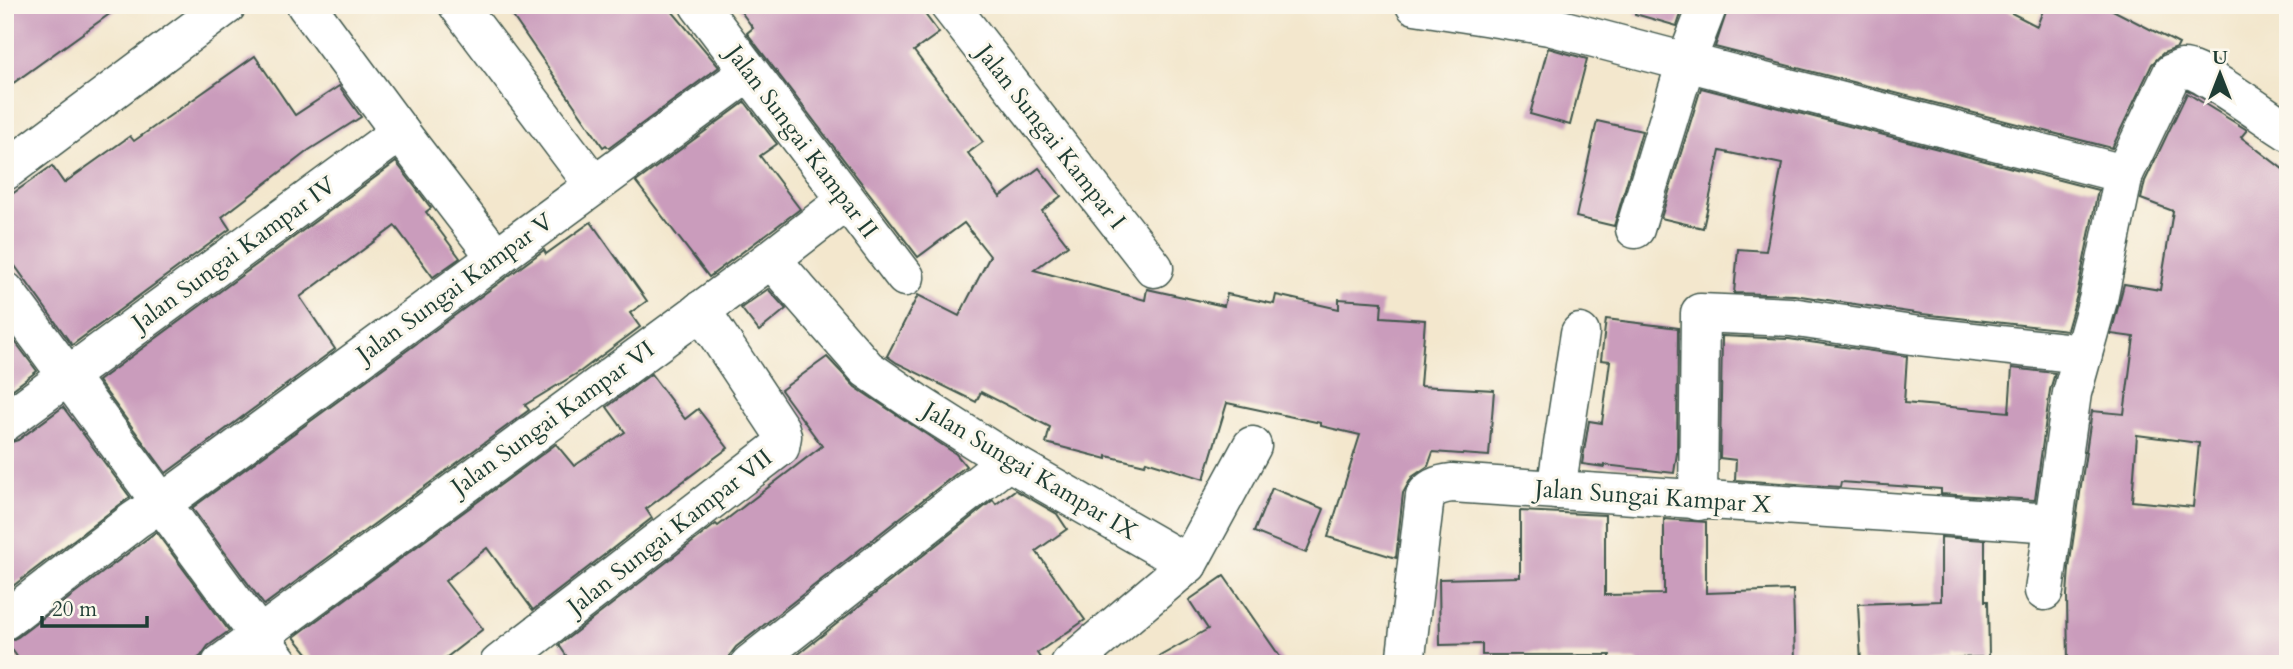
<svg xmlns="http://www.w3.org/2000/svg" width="2293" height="669" viewBox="0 0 2293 669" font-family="Cardo,serif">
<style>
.building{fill:#ca9cbc;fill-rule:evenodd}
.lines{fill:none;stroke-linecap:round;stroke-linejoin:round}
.minor-casing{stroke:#3f564b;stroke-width:41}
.minor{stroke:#fff;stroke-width:38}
.labels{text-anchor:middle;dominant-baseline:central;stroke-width:6;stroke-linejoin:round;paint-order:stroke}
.street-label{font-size:24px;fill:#1f3d34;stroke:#fbf7ec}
</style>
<rect width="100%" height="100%" fill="#fbf7ec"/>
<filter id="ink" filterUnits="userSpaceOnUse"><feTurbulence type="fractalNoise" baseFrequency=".0143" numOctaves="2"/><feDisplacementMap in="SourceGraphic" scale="14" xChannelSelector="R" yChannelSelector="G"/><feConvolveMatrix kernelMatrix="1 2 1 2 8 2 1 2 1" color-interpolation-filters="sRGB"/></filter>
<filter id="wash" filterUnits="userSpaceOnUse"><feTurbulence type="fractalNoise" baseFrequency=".00686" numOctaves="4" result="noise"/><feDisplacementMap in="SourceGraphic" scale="28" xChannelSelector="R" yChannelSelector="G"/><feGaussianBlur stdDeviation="1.57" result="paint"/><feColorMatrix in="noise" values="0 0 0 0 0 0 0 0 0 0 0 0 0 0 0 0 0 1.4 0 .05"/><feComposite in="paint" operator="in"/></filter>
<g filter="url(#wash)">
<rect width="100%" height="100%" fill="#f3e7cd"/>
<g id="blocks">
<!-- building -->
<g class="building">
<polygon points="21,5 122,5 5,89 5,17"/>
<polygon points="505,5 667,5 719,67 609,148 606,145 603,147"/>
<polygon points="736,5 918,5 939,33 914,51 983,142 968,153 1000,197 1039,168 1061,196 1042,211 1068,245 1034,270 1145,300 1147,289 1224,306 1227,294 1274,304 1276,295 1339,309 1339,299 1382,302 1381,317 1425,320 1420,386 1494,390 1489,456 1433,452 1428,466 1412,477 1403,493 1396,558 1328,537 1360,435 1321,426 1321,423 1227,403 1204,479 1146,461 1145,465 1107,456 1107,459 1046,443 1050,427 981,392 976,402 897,363 887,356 918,295 959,316 990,256 964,223 918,257 747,33 753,28"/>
<polygon points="1636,5 1684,5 1677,26 1635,14"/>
<polygon points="1729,5 1996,5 2037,26 2045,5 2103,5 2179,44 2177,48 2163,53 2152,64 2112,148 1715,47"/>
<polygon points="1548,48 1587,59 1570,125 1530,114"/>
<polygon points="255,56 295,115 339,86 361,117 309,150 222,217 230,229 72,345 5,252 5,199 52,166 64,183 130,136 134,141"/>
<polygon points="1701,88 2098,190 2077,295 2067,330 1922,314 1794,295 1734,293 1738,249 1766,251 1782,164 1720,151 1703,228 1661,218"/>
<path d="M2187,93L2247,130L2241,137L2288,173V664H2068L2067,595L2069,568L2092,411L2124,414L2134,337L2111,334L2124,284L2160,290L2173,211L2141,199L2145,181ZM2137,435L2199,443L2193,507L2132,501Z"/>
<polygon points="745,102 777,144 760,156 800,209 709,277 636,182"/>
<polygon points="1597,121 1642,131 1614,226 1576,217"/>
<polygon points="396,162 431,208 426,212 460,258 433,277 395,226 300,297 335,349 166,473 98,381"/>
<polygon points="591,222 647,301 630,313 640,327 581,371 525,405 529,410 264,605 192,508 544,250 546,254"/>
<polygon points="768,289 786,309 759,331 741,308"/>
<polygon points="1606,319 1678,328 1677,453 1674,473 1605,465 1605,467 1582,464 1589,421 1602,423 1610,361 1601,360"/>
<polygon points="5,328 37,371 5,395"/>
<polygon points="1722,336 1789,339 1907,356 1904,403 2009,412 2012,368 2055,373 2050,390 2035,500 1941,494 1941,489 1841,482 1840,487 1735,480 1736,460 1720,458"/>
<polygon points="827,357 855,387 956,454 966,466 736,647 730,655 729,664 572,664 559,645 716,524 718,526 822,446 781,390"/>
<polygon points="651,374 685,419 698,409 728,448 646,509 652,518 533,610 487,548 445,581 483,629 438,664 316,664 294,637 556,444 574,466 625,432 607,407"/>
<polygon points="63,407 130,497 5,592 5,444 18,440"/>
<polygon points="1272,488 1324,509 1306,553 1254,532"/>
<polygon points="1015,490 1057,514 1067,529 1036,551 1085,620 1037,653 1044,664 786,664 993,500 996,504"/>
<polygon points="1520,511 1605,515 1605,595 1664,594 1664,519 1706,522 1706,593 1793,590 1795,662 1638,664 1638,660 1610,660 1610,655 1482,655 1482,644 1440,645 1439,579 1520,577"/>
<polygon points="156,532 229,631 208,646 201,656 190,664 22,664 7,642 18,637"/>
<polygon points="1941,537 1985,540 1985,601 1988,601 1989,657 1953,658 1953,661 1861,663 1858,604 1941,601"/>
<polygon points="1224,576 1285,664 1146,664 1208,629 1189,600"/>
</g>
</g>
</g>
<g filter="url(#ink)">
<use href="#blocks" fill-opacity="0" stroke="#3f564b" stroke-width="2"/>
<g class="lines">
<defs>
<g id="minor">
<polyline points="306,5 400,132 496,257"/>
<polyline points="458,5 594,185"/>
<polyline points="699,5 905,277"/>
<polyline points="949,5 1154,268"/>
<polyline points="1415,5 1549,26 1686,62 1635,229"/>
<polyline points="1708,5 1686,62 2124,174"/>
<polyline points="5,171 227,5"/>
<polyline points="771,259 867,369 915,402 1008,461 1188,564"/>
<polyline points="5,291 280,664"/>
<polyline points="5,422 400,132"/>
<polyline points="1556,490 1580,333"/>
<polyline points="1698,501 1700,313 1791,317 1919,336 2083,354"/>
<path d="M2044,591L2072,393L2098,300L2124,174L2172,73C2175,72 2180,69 2182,69C2200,67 2269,120 2288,131"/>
<polyline points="5,620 135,520 179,491 749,72"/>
<polyline points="221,664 771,259 846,201"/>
<polyline points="499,664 780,447 782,436 780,429 701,310"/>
<polyline points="750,664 1008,461"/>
<polyline points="1070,664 1188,564 1252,446"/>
<path d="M1405,664L1425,496C1431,487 1441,484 1452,483L2054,523"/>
</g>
</defs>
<!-- minor casing -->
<use href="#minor" class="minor-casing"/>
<!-- minor -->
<use href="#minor" class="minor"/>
</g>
</g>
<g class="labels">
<!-- street labels -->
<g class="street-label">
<text transform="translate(1051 137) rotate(52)">Jalan Sungai Kampar I</text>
<text transform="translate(802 142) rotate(53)">Jalan Sungai Kampar II</text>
<text transform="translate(234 254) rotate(-36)">Jalan Sungai Kampar IV</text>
<text transform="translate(455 288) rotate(-36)">Jalan Sungai Kampar V</text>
<text transform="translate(553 418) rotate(-36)">Jalan Sungai Kampar VI</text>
<text transform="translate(1030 471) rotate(31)">Jalan Sungai Kampar IX</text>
<text transform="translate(1653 497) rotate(4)">Jalan Sungai Kampar X</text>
<text transform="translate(670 532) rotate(-38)">Jalan Sungai Kampar VII</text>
</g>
</g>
<!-- margin -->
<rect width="2293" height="669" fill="none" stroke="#fbf7ec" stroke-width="28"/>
<!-- north arrow -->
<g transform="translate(2220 74)" stroke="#fbf7ec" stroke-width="5" paint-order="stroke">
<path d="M0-5L12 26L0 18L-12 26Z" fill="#1f3d34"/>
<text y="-10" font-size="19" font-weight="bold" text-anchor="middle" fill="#1f3d34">U</text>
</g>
<!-- scale -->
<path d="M42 616v10h105v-10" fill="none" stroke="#1f3d34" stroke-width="3.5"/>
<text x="52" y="616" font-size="21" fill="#1f3d34" stroke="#fbf7ec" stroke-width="5" paint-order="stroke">20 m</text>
</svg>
